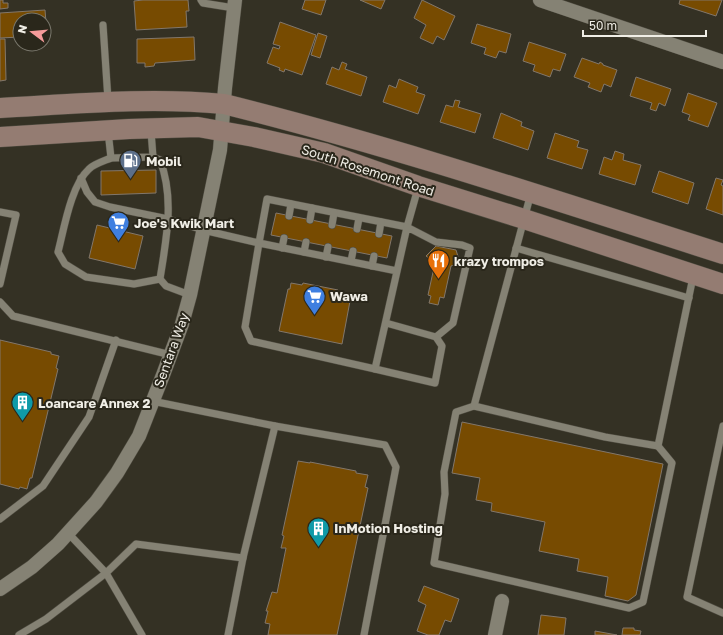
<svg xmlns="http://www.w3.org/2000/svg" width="723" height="635" viewBox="0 0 723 635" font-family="'Golos Text',sans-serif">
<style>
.building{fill:#774b01;stroke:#82776b}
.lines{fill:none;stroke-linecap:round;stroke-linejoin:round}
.lane-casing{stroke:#4f4c41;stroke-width:8}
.street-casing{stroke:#4f4c41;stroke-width:15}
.secondary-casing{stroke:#4f4c41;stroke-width:21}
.lane{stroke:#858274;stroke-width:7}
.street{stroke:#858274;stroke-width:14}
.secondary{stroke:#947c72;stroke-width:20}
.labels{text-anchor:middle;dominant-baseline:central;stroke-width:4;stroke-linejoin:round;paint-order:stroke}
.poi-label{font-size:13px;font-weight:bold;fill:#f0eee6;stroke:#2a271b;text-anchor:start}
.street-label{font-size:13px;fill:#f0eee6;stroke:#2a271b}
</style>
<rect width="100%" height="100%" fill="#343124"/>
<!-- building -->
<g class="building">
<polygon points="0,0 3,0 3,3 8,3 8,8 0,9"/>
<polygon points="143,0 188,0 189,11 186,11 187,27 136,30 134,1"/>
<polygon points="305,0 326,0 321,15 302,9"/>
<polygon points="360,0 385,0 381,9"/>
<polygon points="422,0 455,16 444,40 437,36 433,44 420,38 426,25 414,18"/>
<polygon points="680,0 722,0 716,16 679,4"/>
<polygon points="45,10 47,35 44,35 44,20 20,20 20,37 0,38 0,13"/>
<polygon points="280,22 316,35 302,75 285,69 284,72 279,70 280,68 267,63 273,47 279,49 280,46 273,44"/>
<polygon points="477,24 511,34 506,53 499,51 496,58 484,54 486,48 471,43"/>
<polygon points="318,33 327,36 320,58 311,55"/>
<polygon points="194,37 195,60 155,63 154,66 145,67 145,63 137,63 137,39"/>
<polygon points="0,39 5,39 6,80 0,81"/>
<polygon points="529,42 566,54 560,71 553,69 550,77 533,71 535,65 523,61"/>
<polygon points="582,58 599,64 600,62 603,64 603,65 617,70 611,87 604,84 601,92 588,87 590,83 574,77"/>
<polygon points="342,62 347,64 345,69 367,77 361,96 326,84 332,67 339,70"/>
<polygon points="636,77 671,89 665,106 659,103 656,111 650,109 652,103 630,96"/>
<polygon points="399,79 418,87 416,92 425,95 418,114 383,102 389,85 396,88"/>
<polygon points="688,93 717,103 708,127 688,120 690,115 682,112"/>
<polygon points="455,100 460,101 458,107 481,114 475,133 440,122 446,105 453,107"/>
<polygon points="501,113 522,122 521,126 534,131 528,150 493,138"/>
<polygon points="555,133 579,141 577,147 588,150 582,169 547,158"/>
<polygon points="615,151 624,154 623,160 641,165 635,185 599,174 604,157 612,160"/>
<polygon points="156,170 156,193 101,195 101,171"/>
<polygon points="659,171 694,183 688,204 652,192"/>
<polygon points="716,178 723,180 721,185 723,186 723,215 706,209"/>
<polygon points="276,213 392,236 387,258 271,235"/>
<polygon points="97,225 143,236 135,269 89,258"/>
<polygon points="436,246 456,250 460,263 451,266 444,298 440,297 438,305 429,303 431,296 428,295 435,263 426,256"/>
<polygon points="291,283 302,285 303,283 338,290 337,294 349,296 348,300 350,301 342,344 279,331 288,289 290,289"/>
<polygon points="0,340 51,352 51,354 59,356 56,368 58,369 32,478 30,478 27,489 20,487 19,489 0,484"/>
<polygon points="462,422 663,464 636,595 628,601 605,596 608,577 577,571 579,559 539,551 545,522 491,511 492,503 476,500 480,478 452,473"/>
<polygon points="298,461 310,463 310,462 356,471 356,473 368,475 365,487 368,488 337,635 268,635 270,624 265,623 268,611 266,611 272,592 277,593 286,548 281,548 284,536 282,535"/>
<polygon points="424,586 459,599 451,622 445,620 439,635 428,635 417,631 426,605 418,601"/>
<polygon points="541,615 566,618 564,635 538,635"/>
<polygon points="623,628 634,628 634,630 641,631 640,635 622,635"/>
<polygon points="595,631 617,635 595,635"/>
</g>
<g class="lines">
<defs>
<g id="lane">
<polyline points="201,0 203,3 234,8"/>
<polyline points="103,25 108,100"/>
<polyline points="108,131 111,158 153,157 151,131"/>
<path d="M153,157L160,160C175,199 166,240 160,279L166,286L190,295"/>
<path d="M111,158C104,161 94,164 89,169C71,185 64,229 58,252L65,264L86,277L134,284L160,279"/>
<polyline points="81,178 87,192 95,202 110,207 168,219 203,230 259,243 267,199 407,227 418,188"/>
<polyline points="531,193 474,406 456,412 444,472 445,494 434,563 629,608 643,602 672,463 658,446 693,277"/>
<polyline points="0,212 16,215 0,284"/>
<polyline points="289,216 291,204"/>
<polyline points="310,220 312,208"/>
<polyline points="332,225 334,213"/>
<polyline points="357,229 359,218"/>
<polyline points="379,234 381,222"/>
<polyline points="282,248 284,238"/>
<polyline points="516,248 689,298"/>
<polyline points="304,252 306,242"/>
<polyline points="326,257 328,247"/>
<polyline points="351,261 353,251"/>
<polyline points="372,266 374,256"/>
<polyline points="397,271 259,243 245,327 251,341 375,369 407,227 436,242 462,245 470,248 453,323 436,337"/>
<polyline points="0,302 13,316 171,355"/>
<polyline points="375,369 435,383 442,346 436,337 386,323"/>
<polyline points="152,401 275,426 385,445 396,467 364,635"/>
<polyline points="474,406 605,437 658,446"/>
<polyline points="723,426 687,597 723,613"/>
<polyline points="0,519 43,486 89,417 116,340"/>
<polyline points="68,533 106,573 142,635"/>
<polyline points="19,635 46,619 106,573 136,544 243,558"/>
<polyline points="228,635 243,558 275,426"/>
</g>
<g id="street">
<polyline points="540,0 723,62"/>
<polyline points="0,589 32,567 58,544 96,502 117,473 139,436 163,375 182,324 190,295 220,150 225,88 235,0"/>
<polyline points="495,635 502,601"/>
</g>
<g id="secondary">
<path d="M0,108C74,104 149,97 224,104C393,146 557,201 723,254"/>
<polyline points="0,137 129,129 198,127 254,137 324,153 418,186 524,219 723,284"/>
</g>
</defs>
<!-- lane casing -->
<use href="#lane" class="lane-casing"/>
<!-- street casing -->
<use href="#street" class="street-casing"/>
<!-- secondary casing -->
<use href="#secondary" class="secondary-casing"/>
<!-- lane -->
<use href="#lane" class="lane"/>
<!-- street -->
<use href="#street" class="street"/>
<!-- secondary -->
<use href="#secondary" class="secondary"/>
</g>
<!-- icons -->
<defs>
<symbol id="fuel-pin" viewBox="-11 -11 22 30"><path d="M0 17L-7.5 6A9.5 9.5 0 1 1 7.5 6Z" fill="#5c6f8a" stroke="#2a271b"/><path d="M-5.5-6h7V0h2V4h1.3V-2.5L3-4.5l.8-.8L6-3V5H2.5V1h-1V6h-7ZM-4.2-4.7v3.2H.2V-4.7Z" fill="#fff"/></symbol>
<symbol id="supermarket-pin" viewBox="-11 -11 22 30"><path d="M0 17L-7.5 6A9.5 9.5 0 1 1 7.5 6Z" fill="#3f7fe0" stroke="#2a271b"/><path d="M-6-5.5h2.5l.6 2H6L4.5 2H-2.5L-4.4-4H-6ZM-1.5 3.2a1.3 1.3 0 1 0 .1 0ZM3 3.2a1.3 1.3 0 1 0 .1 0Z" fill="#fff"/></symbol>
<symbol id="restaurant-pin" viewBox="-11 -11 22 30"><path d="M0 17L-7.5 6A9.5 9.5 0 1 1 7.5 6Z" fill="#e8710a" stroke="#2a271b"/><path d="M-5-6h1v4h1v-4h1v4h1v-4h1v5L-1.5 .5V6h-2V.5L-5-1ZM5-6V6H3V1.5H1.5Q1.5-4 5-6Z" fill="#fff"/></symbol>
<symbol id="building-pin" viewBox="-11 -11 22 30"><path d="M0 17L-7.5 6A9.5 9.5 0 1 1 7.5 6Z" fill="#0f9aa8" stroke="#2a271b"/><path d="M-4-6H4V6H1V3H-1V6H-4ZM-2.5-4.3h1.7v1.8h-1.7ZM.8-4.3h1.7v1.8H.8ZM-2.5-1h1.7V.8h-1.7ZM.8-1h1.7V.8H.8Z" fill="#fff"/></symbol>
</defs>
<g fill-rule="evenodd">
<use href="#fuel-pin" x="118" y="148" width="25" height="34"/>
<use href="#supermarket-pin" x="106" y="210" width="25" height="34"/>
<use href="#restaurant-pin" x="426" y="248" width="25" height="34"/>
<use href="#supermarket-pin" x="302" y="284" width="25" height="34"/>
<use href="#building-pin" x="10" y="390" width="25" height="34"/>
<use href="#building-pin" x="306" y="516" width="25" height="34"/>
</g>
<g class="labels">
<!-- poi labels -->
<g class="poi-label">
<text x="146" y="161">Mobil</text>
<text x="134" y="223">Joe's Kwik Mart</text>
<text x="454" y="261">krazy trompos</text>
<text x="330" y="296">Wawa</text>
<text x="38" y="403">Loancare Annex 2</text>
<text x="334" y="528">InMotion Hosting</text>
</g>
<!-- street labels -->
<g class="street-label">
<text transform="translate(368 170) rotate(18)">South Rosemont Road</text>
<text transform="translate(171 350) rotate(-70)">Sentara Way</text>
</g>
</g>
<!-- north arrow -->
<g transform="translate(32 32) rotate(286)"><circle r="19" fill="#2a271b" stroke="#79776c"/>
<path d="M0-3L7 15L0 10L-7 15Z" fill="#f59b9a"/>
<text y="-6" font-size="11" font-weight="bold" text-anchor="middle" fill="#f0eee6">N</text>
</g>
<!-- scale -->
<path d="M583 30v6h123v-6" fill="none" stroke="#f0eee6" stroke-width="2"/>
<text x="589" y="30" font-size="12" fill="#f0eee6" stroke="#2a271b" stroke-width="3" paint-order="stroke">50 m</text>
</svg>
